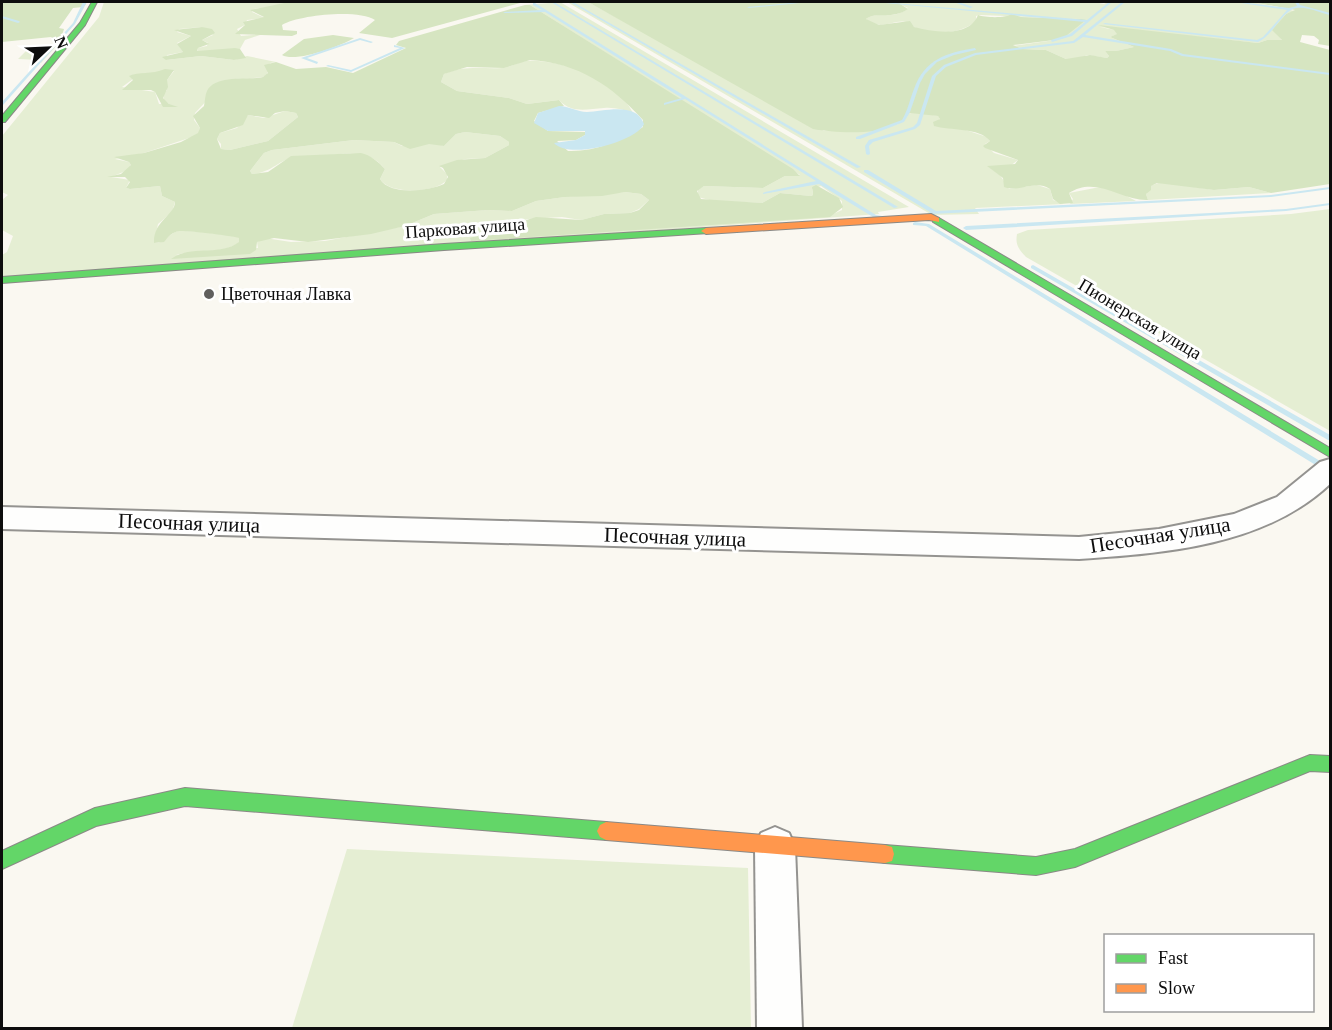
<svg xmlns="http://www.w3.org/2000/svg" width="1332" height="1030" viewBox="0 0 1332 1030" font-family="'Times New Roman',serif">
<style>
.green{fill:#e5eed3;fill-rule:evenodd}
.forest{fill:#d6e5c1;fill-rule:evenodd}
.water{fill:#cae7f1}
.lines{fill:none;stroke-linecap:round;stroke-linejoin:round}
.stream{fill:#cae7f1;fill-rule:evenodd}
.street-casing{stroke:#949390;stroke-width:4}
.fast-casing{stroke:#8a8986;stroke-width:2}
.slow-casing{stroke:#8a8986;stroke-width:2}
.street{fill:#fefefd;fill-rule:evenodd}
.fast{fill:#63d668;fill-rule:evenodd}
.slow{fill:#ff974d;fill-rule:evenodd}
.poi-dot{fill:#605f5d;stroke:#fff;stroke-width:2}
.labels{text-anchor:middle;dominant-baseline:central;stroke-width:6;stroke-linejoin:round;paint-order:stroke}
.far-street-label{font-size:18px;fill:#0d0d0d;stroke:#fff}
.far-poi-label{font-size:18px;fill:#0d0d0d;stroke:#fff;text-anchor:start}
.street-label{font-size:21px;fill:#0d0d0d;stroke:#fff}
</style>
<rect width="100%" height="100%" fill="#faf8f1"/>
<!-- green -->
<g class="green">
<path d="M104,2H289L277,6L254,9L252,12L265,18L247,20L245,25L237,29L241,36L263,34L245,40L240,49L197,52L198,48L207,46L208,43L202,40L213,35L202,27L179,29L177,32L191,36L177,43L183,52L167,55L166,60L201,56L234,60L247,56L276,62L270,63L267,75L263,77L225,81L195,113L194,120L200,128L199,133L192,137L144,153L115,159L129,162L131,165L128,170L111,177L130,180L126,188L130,189L160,186L162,196L175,202L172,212L158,224L154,243C165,244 168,234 178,231C182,230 236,235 239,238L240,242C222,255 197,249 176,255L258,248L257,242L265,238L291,242L325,241L405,226L434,214L488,210L512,211L536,201L565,197L625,192L641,194L649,200L639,209L630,213L604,214L581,220L562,217L528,219L477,234L831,215L842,210V201L821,186L812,189L813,195L811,196L780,193L762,203L713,201L698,197V189L704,186L763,188L785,176L800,175L530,5H525L560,2L909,207L878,212L879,214L2,278V255L7,252L13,236L2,230V200L8,195L2,192V136L99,17ZM174,71L167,80V90L163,95L164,100L169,104H159L155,92L122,87L133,79L132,75Z"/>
<polygon points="567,2 588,2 824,131 884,129 898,124 907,114 916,112 938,116 940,118 938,121 987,137 990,141 985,144 994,153 1018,160 1010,166 988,166 1000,175 1009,189 1037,185 1050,189 1053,200 1064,204 975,208 979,214 932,215"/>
<path d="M895,2H1094L1104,4L1108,2H1252L1295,11L1286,14L1273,30L1282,40H1267L1258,43L1100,27L1115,30L1118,34L1110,37L1134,47L1116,51H1105L1109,56L1107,58L1087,55L1075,60L1066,59L1046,50L1024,49L1013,46L1062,39L1082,19L980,15L976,16V21C960,35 932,35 914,27C913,26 907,22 906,22C893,19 880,32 866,19C877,10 894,21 908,8Z"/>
<polygon points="58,44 41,63 38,60 18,59 30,47"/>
<path d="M526,61C562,59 616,79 633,113C624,110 614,107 604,108C587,109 572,114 559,100L527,104L509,98L457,91L441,82L444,74C464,65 481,69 502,68C511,67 518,62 526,61Z"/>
<polygon points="285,111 296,113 298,117 268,141 230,150 221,149 221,144 217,139 220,133 237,128 248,115 264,118"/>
<path d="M465,132L500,136L509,142V145L485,158L465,159L440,167L447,174V180C436,193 389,195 380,179L385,169C362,140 326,162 296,156C279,160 271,173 252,174L250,171L264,153L272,150L354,140L394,142L402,146L434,143L444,146L456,134Z"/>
<polygon points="1161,182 1214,190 1249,187 1271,193 1148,200 1146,194 1150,186"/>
<polygon points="1100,187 1115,190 1136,201 1070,204 1073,199 1069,193"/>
<path d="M1330,209V431L1026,257C1019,249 1015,245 1017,234L1028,230L1291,214Z"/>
<polygon points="347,849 748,868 751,1028 292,1028"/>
</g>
<!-- forest -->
<g class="forest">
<polygon points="2,2 84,2 86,4 83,7 73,8 59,28 64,29 62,35 65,36 59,42 51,37 2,42"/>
<path d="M289,2H524L392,38L359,33L375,20C358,9 299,15 282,25L283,30L297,31V34L292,36L235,34L245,25L243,22L264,17L250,10Z"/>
<path d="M588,2H897L908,9C893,20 876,11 866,19L879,25L910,21L914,27C934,32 969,38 978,15C986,18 1008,18 1011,14L1021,17L1082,19L1086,20L1062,39L1013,45L1022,49L1046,50L1066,59L1090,55L1107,58L1109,56L1105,51H1116L1134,47L1110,37L1117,34L1114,30L1098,25L1258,43L1267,40H1282L1272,30L1286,14L1295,10L1252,2H1330V46L1318,44L1319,40L1314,36L1302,35L1300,42L1330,50V184L1271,193L1249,187L1214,190L1157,183L1151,186V190L1146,194L1148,200C1122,201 1096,175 1069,193L1073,203L1060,204L1053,199L1050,189C1035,179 1020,193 1004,187L1003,178L987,166L1015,164L1018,160L985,148L983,146L990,141C979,127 950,131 934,126L933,122L940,119L938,116L910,113C905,116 902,123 895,125C875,135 835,133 813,129Z"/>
<path d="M525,5H530L793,169L800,176H785L763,188L704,186L697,191L701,199L762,203L780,193L811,196L813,195L812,187L816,185L839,198L843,207L830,217L471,241L470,238L536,217L581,220L604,214L630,213L639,210L649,200L641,194L625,192L602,196L565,197L536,201L512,211L488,210L434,214L405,226L371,234L308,242L274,238L257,242L256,250L250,254L171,259C192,244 219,257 239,242V238C236,236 183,230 179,231C171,233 169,236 164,242L154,243C153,221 175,215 175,202L162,196L160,186L130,189L126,188L130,182L125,177H107L121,174L131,165L129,162L114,157L144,153L181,142L198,133L200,128L193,116L204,106C205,101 205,95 207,91C216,74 248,81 263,77L268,73L264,65L276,62L296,69L326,67L353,73L406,48L396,45L399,41ZM530,60C579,63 612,86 643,120V127C621,141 594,152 568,151L557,141L576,140L585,135V132L548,131L534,121L538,113L564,106L559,100L527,104L509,98L457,91L441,82L444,74L467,67L504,68ZM285,111L296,113L298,117L268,141L230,150L221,149L217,139L220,133L243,125L248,115L269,118L275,113ZM465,132L500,136L509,142V145L485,158L457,160L439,166L443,168L448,177L444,184C429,191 390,196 380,179L385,169C379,162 370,155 361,153L291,156L268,172L252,174L250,171L264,153L272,150L354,140L394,142L410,149L429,144L444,146L456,134Z"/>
<polygon points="202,27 212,29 215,33 202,40 209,44 198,48 197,51 235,48 240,49 246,58 234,60 201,56 166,60 162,57 183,52 177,44 191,36 174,30"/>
<path d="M333,35L354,38C341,46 295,63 282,55L304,39Z"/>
<path d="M165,69L174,70L167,80L168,87L163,98L169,104L178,107H163L155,92L151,90H122L133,80L129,76C139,71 151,75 165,69Z"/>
</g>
<!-- water -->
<path class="water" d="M559,106C569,106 577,112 587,112C603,112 636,101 644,124C636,142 569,160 554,143L576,140L585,135V131H548L534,123L538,113Z"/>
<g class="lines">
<!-- stream -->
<g class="stream">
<polygon points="83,2 87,2 75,24 3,105 2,105 2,102 73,23"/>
<polygon points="551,2 554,2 898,207 894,208"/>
<polygon points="570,2 573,2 861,167 857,168"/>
<polygon points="802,2 809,2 749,8 747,7"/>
<polygon points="875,2 882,2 1087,20 1109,2 1112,2 1072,36 1052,42 1051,40 1070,34 1085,22"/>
<polygon points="954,2 958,2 973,7 970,8"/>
<polygon points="1122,2 1125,2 1085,35 1171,49 1183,54 1330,73 1330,75 1182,56 1170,51 1083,37 1074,43 976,55 946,67 936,76 920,125 915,129 873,142 869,146 870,154 868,155 866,154 865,146 869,140 913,127 917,123 932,76 944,65 975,53 1073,41"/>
<path d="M1235,2H1240L1289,8L1297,6L1295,2H1298L1300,5L1330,13V15C1321,13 1306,6 1297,8C1283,9 1273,36 1258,42L1103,24L1105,23L1257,40L1263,37L1287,10Z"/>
<polygon points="533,3 535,3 876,215 882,216 880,217 873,217 819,184 763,194 763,193 765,192 816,181 685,99 664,105 664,103 682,98 545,12 505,13 503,12 542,10 533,5"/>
<polygon points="2,16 19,21 20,22 18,23 2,18"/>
<polygon points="360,38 373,42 371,43 360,40 307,58 318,62 317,64 301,58"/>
<polygon points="394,45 405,48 351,72 326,66 328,65 351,70 400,48 394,47"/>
<path d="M975,48L976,50L954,55L937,62L925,74L920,83L910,112L904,122L860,139H856V137L902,120C908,110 910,99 914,89C925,59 946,53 975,48Z"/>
<polygon points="864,170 868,170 936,211 1271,195 1330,187 1330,189 1271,197 931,214 929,213 930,212 864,172"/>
<polygon points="1330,203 1330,205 1286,211 966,230 963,228 966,226 1286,209"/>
<polygon points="915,222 929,224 1330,467 1330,472 1327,472 926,226 913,225 913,223"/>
<polygon points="1033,265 1330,435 1330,440 1328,440 1031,268 1031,266"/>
</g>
<defs>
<g id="street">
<path d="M1330,459V484C1264,546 1166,553 1079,559L2,529V507L1079,537L1159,529L1234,514L1277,497L1320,462Z"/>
<polygon points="775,827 789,833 795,847 802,1028 757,1028 755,847 761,833"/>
</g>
<g id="fast">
<polygon points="92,2 97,2 85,25 5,122 2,122 2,116 80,23"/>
<polygon points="933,218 939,218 1330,448 1330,457 933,222"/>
<polygon points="706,228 711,231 709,233 444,250 2,283 2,277 444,244"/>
<polygon points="1310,755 1330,756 1330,772 1310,771 1075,867 1036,875 885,863 878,861 876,854 878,847 885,845 1036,857 1075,849"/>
<polygon points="185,788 606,822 612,825 615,831 612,837 606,840 185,806 96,826 2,869 2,851 95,808"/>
</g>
<g id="slow">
<polygon points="931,214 939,218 939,222 929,220 706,234 701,231 706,228"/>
<polygon points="606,822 885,845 892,847 894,854 892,861 885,863 606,840 600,837 597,831 600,825"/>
</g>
</defs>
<!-- street casing -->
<use href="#street" class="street-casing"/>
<!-- fast casing -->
<use href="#fast" class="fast-casing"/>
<!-- slow casing -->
<use href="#slow" class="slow-casing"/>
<!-- street -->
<use href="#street" class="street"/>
<!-- fast -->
<use href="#fast" class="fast"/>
<!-- slow -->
<use href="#slow" class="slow"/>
</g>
<!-- markers -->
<circle class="poi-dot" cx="209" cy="294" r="6"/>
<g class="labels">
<!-- far-street labels -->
<g class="far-street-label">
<text transform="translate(465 228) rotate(-4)">Парковая улица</text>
<text transform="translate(1140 319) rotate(31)">Пионерская улица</text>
</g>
<!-- far-poi labels -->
<g class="far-poi-label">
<text x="221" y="294">Цветочная Лавка</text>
</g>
<!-- street labels -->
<g class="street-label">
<text transform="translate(189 523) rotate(2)">Песочная улица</text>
<text transform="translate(1160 535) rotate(-9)">Песочная улица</text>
<text transform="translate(675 537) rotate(2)">Песочная улица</text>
</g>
</g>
<!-- border -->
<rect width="1332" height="1030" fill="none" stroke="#0d0d0d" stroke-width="6"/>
<!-- legend -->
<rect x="1104" y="934" width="210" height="78" fill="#ffffff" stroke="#9e9e9e" stroke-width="1.5"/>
<rect x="1116" y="954" width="30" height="9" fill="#63d668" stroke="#9e9e9e" stroke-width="1.5"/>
<text x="1158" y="964" font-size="18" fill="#0d0d0d">Fast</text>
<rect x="1116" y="984" width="30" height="9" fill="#ff974d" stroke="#9e9e9e" stroke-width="1.5"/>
<text x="1158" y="994" font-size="18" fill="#0d0d0d">Slow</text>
<!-- north arrow -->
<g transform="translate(48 48) rotate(67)" stroke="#ffffff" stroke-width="4.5" paint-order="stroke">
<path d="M0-4.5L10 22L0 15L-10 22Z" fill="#0d0d0d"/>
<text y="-9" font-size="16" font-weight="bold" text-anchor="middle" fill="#0d0d0d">N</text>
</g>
</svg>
